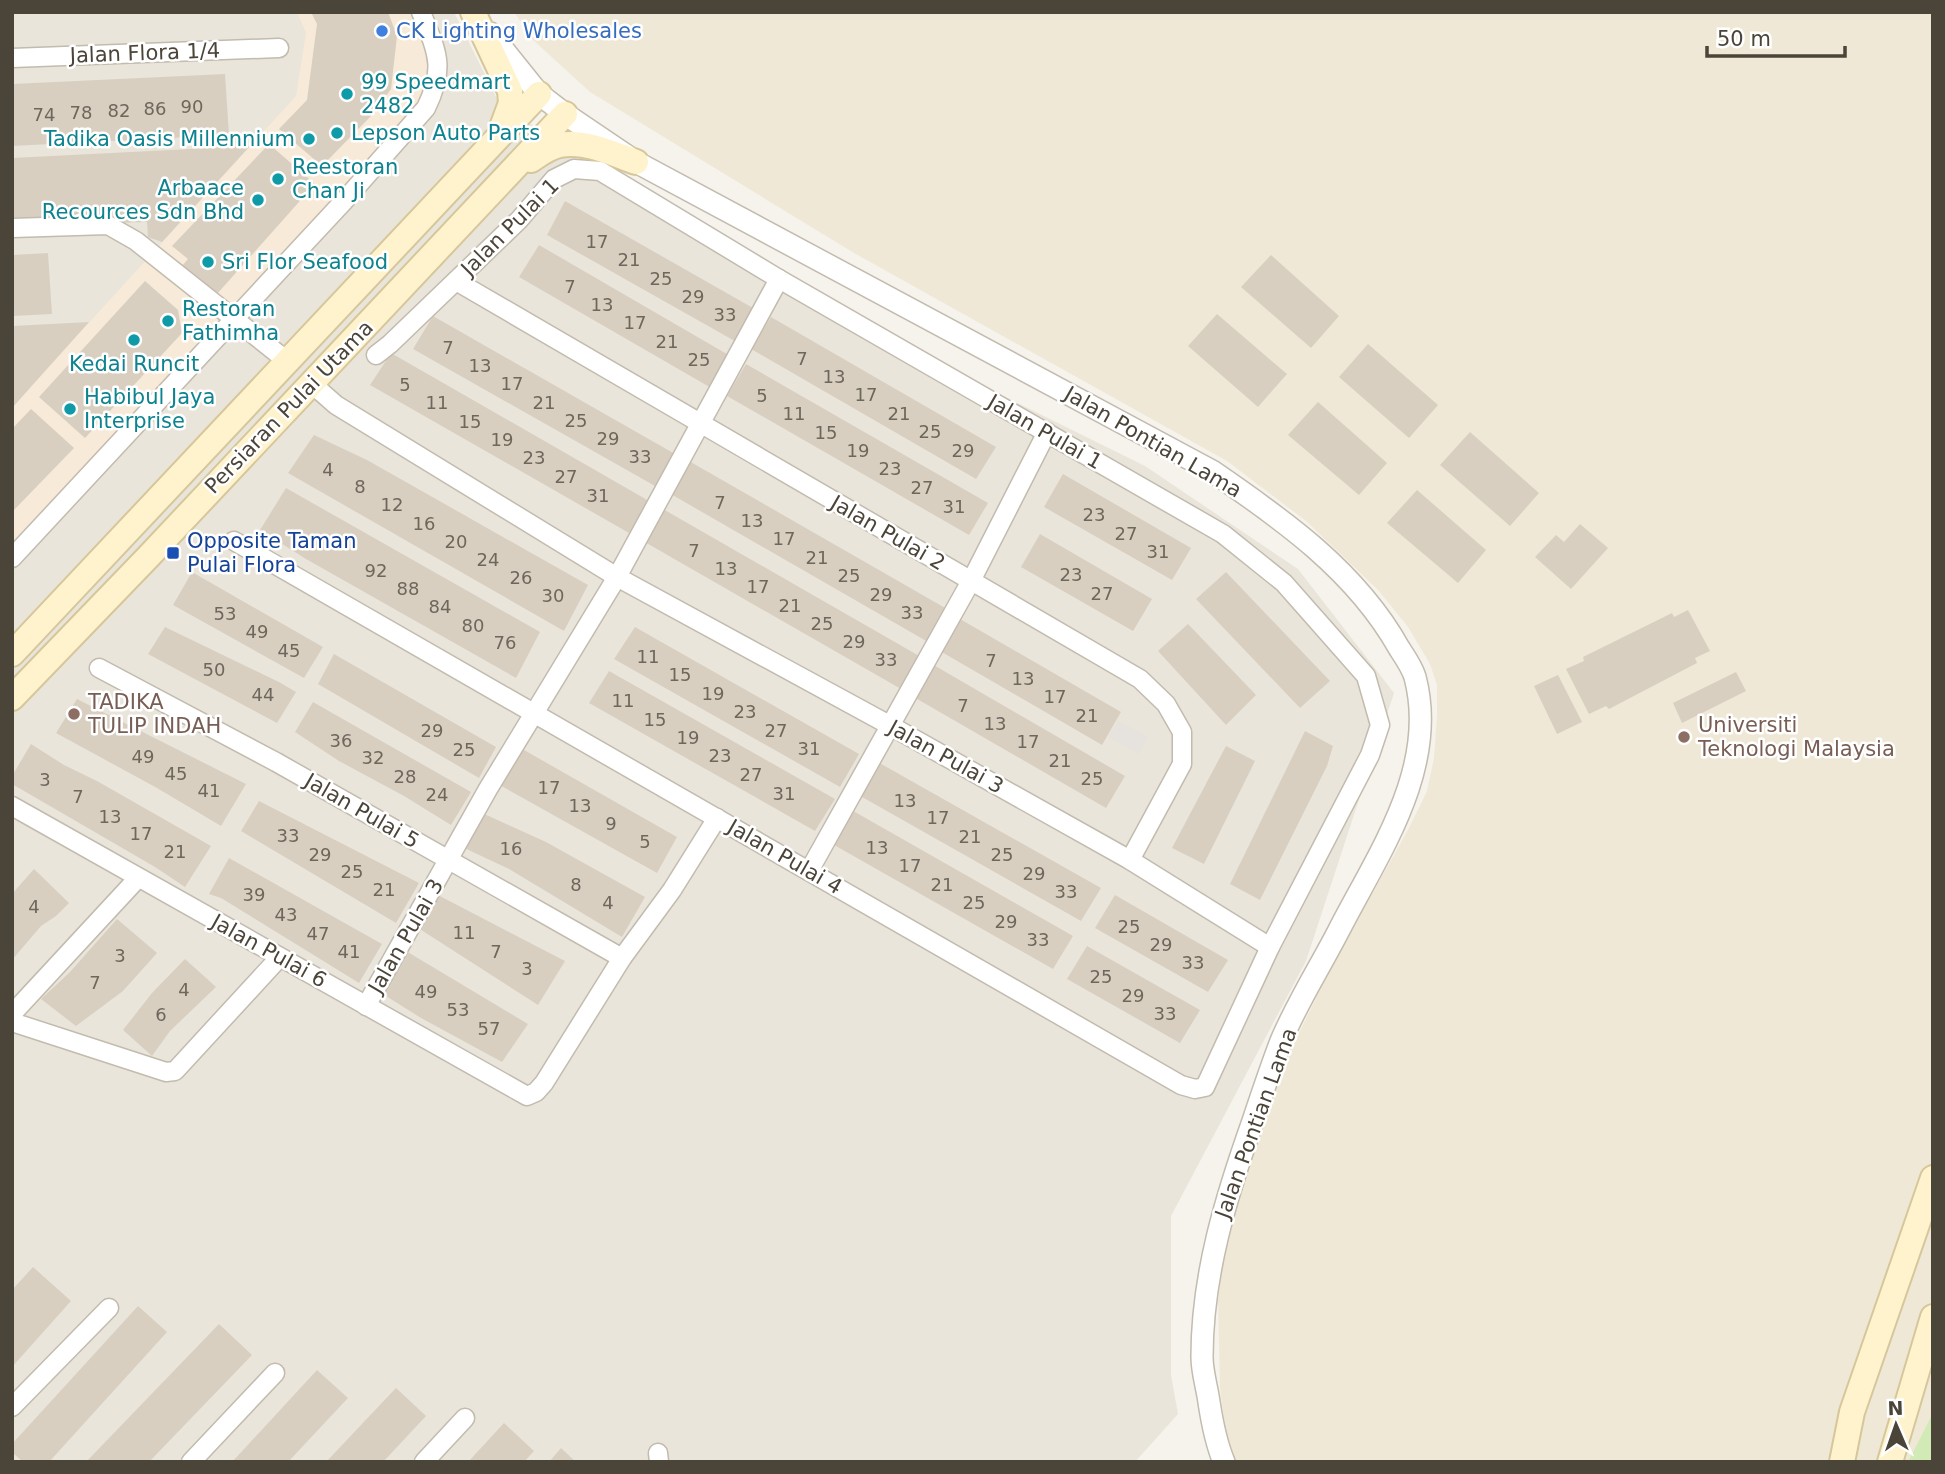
<svg xmlns="http://www.w3.org/2000/svg" width="1945" height="1474" viewBox="0 0 1945 1474" font-family="'DejaVu Sans',sans-serif">
<style>
.residential{fill:#eae5da}
.commercial{fill:#f7ead8}
.industrial{fill:#e6e2dd}
.education{fill:#efe8d6}
.green{fill:#d2eab5}
.building{fill:#d8cfc1}
.lines{fill:none;stroke-linecap:round;stroke-linejoin:round}
.minor-casing{stroke:#c2bbae;stroke-width:21}
.tertiary-casing{stroke:#c2bbae;stroke-width:24}
.secondary-casing{stroke:#d6c79b;stroke-width:28}
.minor{stroke:#fff;stroke-width:18}
.tertiary{stroke:#fff;stroke-width:21}
.secondary{stroke:#fff3cd;stroke-width:24}
.shop-dot{fill:#3f7fe0;stroke:#fff;stroke-width:2.5}
.culture-dot{fill:#0f9aa8;stroke:#fff;stroke-width:2.5}
.transit-dot{fill:#1a4fb4;stroke:#fff;stroke-width:2.5}
.education-dot{fill:#8d6e63;stroke:#fff;stroke-width:2.5}
.labels{text-anchor:middle;dominant-baseline:central;stroke-width:5;stroke-linejoin:round;paint-order:stroke}
.number-label{font-size:18px;fill:#6e675b}
.shop-label{font-size:21px;fill:#366cbe;stroke:#fff;text-anchor:start}
.street-label{font-size:21px;fill:#4b4439;stroke:#fff}
.culture-label{font-size:21px;fill:#0d838f;stroke:#fff;text-anchor:start}
.transit-label{font-size:21px;fill:#164399;stroke:#fff;text-anchor:start}
.education-label{font-size:21px;fill:#785e54;stroke:#fff;text-anchor:start}
</style>
<rect width="100%" height="100%" fill="#f6f3ec"/>
<!-- residential -->
<polygon class="residential" points="12,12 454,12 500,105 854,322 1145,466 1298,569 1394,693 1306,961 1171,1216 1171,1375 1178,1414 1135,1462 12,1462"/>
<!-- commercial -->
<polygon class="commercial" points="297,12 429,12 441,43 446,66 440,95 12,568 12,407 296,96 306,33"/>
<!-- industrial -->
<polygon class="industrial" points="1118,721 1148,737 1138,754 1109,737"/>
<!-- education -->
<polygon class="education" points="514,12 1933,12 1933,1462 1234,1462 1226,1439 1220,1387 1218,1300 1229,1220 1251,1149 1288,1056 1327,975 1410,826 1427,791 1434,758 1437,715 1437,685 1430,664 1408,627 1378,590 1306,521 1227,461 854,253 590,92 533,40"/>
<!-- green -->
<polygon class="green" points="1933,1413 1933,1462 1908,1462"/>
<!-- building -->
<g class="building">
<polygon points="311,12 388,12 397,36 391,89 370,117 322,166 279,129 307,100 317,24"/>
<polygon points="225,74 229,135 12,146 12,84"/>
<polygon points="269,144 315,184 217,294 182,266 188,259 172,246"/>
<polygon points="250,146 162,242 148,237 147,222 12,226 12,158"/>
<polygon points="565,201 760,312 740,344 547,235"/>
<polygon points="539,245 732,357 713,389 519,277"/>
<polygon points="48,253 52,314 12,316 12,255"/>
<polygon points="1271,255 1339,316 1311,348 1241,287"/>
<polygon points="145,281 178,310 182,333 85,438 39,397"/>
<polygon points="1217,314 1287,374 1258,407 1188,346"/>
<polygon points="433,316 675,454 655,486 413,349"/>
<polygon points="771,317 996,447 976,479 751,349"/>
<polygon points="89,322 12,408 12,326"/>
<polygon points="1368,344 1438,405 1409,438 1339,377"/>
<polygon points="391,353 649,501 629,533 370,385"/>
<polygon points="746,364 988,503 969,535 727,396"/>
<polygon points="1318,402 1387,463 1359,495 1288,435"/>
<polygon points="31,409 74,448 12,512 12,429"/>
<polygon points="1470,432 1539,493 1510,526 1440,465"/>
<polygon points="314,435 367,460 588,585 564,631 288,473"/>
<polygon points="689,461 947,609 928,642 669,493"/>
<polygon points="1063,474 1191,548 1172,580 1044,507"/>
<polygon points="286,488 540,632 516,678 306,559 260,530"/>
<polygon points="1417,490 1486,550 1458,583 1387,523"/>
<polygon points="663,509 921,657 901,689 643,541"/>
<polygon points="1580,524 1608,548 1571,589 1535,557 1556,535 1564,542"/>
<polygon points="1040,534 1152,599 1133,631 1021,567"/>
<polygon points="192,572 323,647 304,678 173,605"/>
<polygon points="1226,572 1330,681 1300,708 1196,599"/>
<polygon points="1688,610 1710,651 1695,658 1697,663 1609,709 1606,706 1589,714 1566,669 1584,661 1583,657 1672,613 1674,617"/>
<polygon points="960,619 1121,712 1102,745 940,651"/>
<polygon points="1188,624 1256,695 1226,725 1158,651"/>
<polygon points="165,627 279,682 296,692 277,723 148,654"/>
<polygon points="635,627 859,754 840,787 614,659"/>
<polygon points="334,654 496,747 479,778 318,684"/>
<polygon points="932,664 1125,776 1106,808 912,696"/>
<polygon points="609,671 835,799 815,831 589,703"/>
<polygon points="1736,672 1746,691 1682,723 1673,703"/>
<polygon points="1558,675 1582,722 1557,734 1534,686"/>
<polygon points="77,699 246,784 221,826 157,788 56,733"/>
<polygon points="313,702 471,792 451,825 404,796 339,761 295,732"/>
<polygon points="1305,731 1333,746 1327,766 1260,900 1230,884"/>
<polygon points="31,744 64,765 97,781 211,846 185,887 155,867 12,784 12,776"/>
<polygon points="517,746 677,837 657,873 496,783"/>
<polygon points="1226,746 1255,761 1204,864 1172,848"/>
<polygon points="876,761 1101,888 1081,921 855,793"/>
<polygon points="259,801 419,883 396,923 241,831"/>
<polygon points="848,808 1073,936 1053,969 827,841"/>
<polygon points="480,812 546,842 645,897 622,937 509,869 460,846"/>
<polygon points="229,858 382,944 359,983 221,898 209,894"/>
<polygon points="34,869 69,903 56,916 41,926 12,960 12,894"/>
<polygon points="434,893 565,961 538,1005 415,926"/>
<polygon points="1115,895 1228,960 1208,992 1095,928"/>
<polygon points="117,919 157,953 123,991 76,1026 41,999 70,972"/>
<polygon points="1087,946 1200,1010 1180,1043 1067,979"/>
<polygon points="401,948 528,1024 502,1062 421,1018 378,991"/>
<polygon points="185,959 216,987 170,1031 152,1056 123,1030 152,993"/>
<polygon points="33,1267 71,1301 12,1367 12,1290"/>
<polygon points="138,1306 167,1332 49,1462 23,1462 12,1452 12,1444"/>
<polygon points="219,1324 252,1355 149,1462 86,1462"/>
<polygon points="317,1370 348,1398 288,1462 232,1462"/>
<polygon points="396,1388 426,1416 383,1462 326,1462"/>
<polygon points="504,1423 534,1451 524,1462 468,1462"/>
<polygon points="561,1448 576,1462 549,1462"/>
</g>
<g class="lines">
<defs>
<g id="minor">
<polyline points="12,58 279,48"/>
<polyline points="12,228 108,225 136,241 287,361"/>
<polyline points="456,281 1140,679 1166,704 1182,732 1182,764 1130,860"/>
<polyline points="311,383 336,405 617,577 891,726 1130,860 1270,947"/>
<polyline points="234,541 1181,1085 1195,1089 1205,1087 1270,947 1370,755 1380,725 1366,676 1284,583 1223,534 779,279 600,171 574,169 554,179 519,220 390,344 376,355"/>
<path d="M12,558L344,201L426,108C446,67 437,52 421,12"/>
<polyline points="99,668 276,762 622,958"/>
<polyline points="12,806 527,1096 536,1092 544,1083 622,958 672,890 717,818"/>
<polyline points="809,871 971,581 1047,432"/>
<polyline points="366,1006 488,789 617,577 779,279"/>
<polyline points="12,1014 138,878"/>
<polyline points="12,1022 166,1072 175,1071 279,958"/>
<polyline points="12,1407 109,1308"/>
<polyline points="658,1453 659,1462"/>
<polyline points="191,1462 275,1373"/>
<polyline points="424,1462 465,1418"/>
</g>
<path id="tertiary" d="M490,33L539,94L565,114L636,162L1212,471C1282,519 1356,571 1399,648C1405,657 1412,667 1415,677C1439,768 1378,854 1339,930C1320,967 1297,1003 1281,1041C1271,1067 1262,1094 1253,1121C1226,1197 1202,1275 1202,1357C1202,1372 1207,1387 1209,1402C1212,1422 1216,1443 1224,1462"/>
<g id="secondary">
<polyline points="473,12 510,91 511,103 501,130"/>
<path d="M531,160C540,154 549,147 560,145C585,140 613,154 636,162"/>
<polyline points="12,654 539,94"/>
<polyline points="12,698 149,556 565,114"/>
<polyline points="1842,1462 1852,1412 1933,1178"/>
<polyline points="1890,1462 1933,1317"/>
</g>
</defs>
<!-- minor casing -->
<use href="#minor" class="minor-casing"/>
<!-- tertiary casing -->
<use href="#tertiary" class="tertiary-casing"/>
<!-- secondary casing -->
<use href="#secondary" class="secondary-casing"/>
<!-- minor -->
<use href="#minor" class="minor"/>
<!-- tertiary -->
<use href="#tertiary" class="tertiary"/>
<!-- secondary -->
<use href="#secondary" class="secondary"/>
</g>
<!-- markers -->
<circle class="shop-dot" cx="382" cy="31" r="7"/>
<g class="culture-dot">
<circle cx="347" cy="94" r="7"/>
<circle cx="337" cy="133" r="7"/>
<circle cx="309" cy="139" r="7"/>
<circle cx="278" cy="179" r="7"/>
<circle cx="258" cy="200" r="7"/>
<circle cx="208" cy="262" r="7"/>
<circle cx="168" cy="321" r="7"/>
<circle cx="134" cy="340" r="7"/>
<circle cx="70" cy="409" r="7"/>
</g>
<rect class="transit-dot" x="166" y="546" width="14" height="14" rx="3.5"/>
<g class="education-dot">
<circle cx="74" cy="714" r="7"/>
<circle cx="1684" cy="737" r="7"/>
</g>
<g class="labels">
<!-- number labels -->
<g class="number-label">
<text x="192" y="106">90</text>
<text x="155" y="108">86</text>
<text x="119" y="110">82</text>
<text x="81" y="112">78</text>
<text x="44" y="114">74</text>
<text x="597" y="241">17</text>
<text x="629" y="259">21</text>
<text x="661" y="278">25</text>
<text x="570" y="286">7</text>
<text x="693" y="296">29</text>
<text x="602" y="304">13</text>
<text x="725" y="314">33</text>
<text x="635" y="322">17</text>
<text x="667" y="341">21</text>
<text x="448" y="347">7</text>
<text x="802" y="358">7</text>
<text x="699" y="359">25</text>
<text x="480" y="365">13</text>
<text x="834" y="376">13</text>
<text x="512" y="383">17</text>
<text x="405" y="384">5</text>
<text x="866" y="394">17</text>
<text x="762" y="395">5</text>
<text x="437" y="402">11</text>
<text x="544" y="402">21</text>
<text x="794" y="413">11</text>
<text x="899" y="413">21</text>
<text x="576" y="420">25</text>
<text x="470" y="421">15</text>
<text x="930" y="431">25</text>
<text x="826" y="432">15</text>
<text x="608" y="438">29</text>
<text x="502" y="439">19</text>
<text x="858" y="450">19</text>
<text x="963" y="450">29</text>
<text x="640" y="456">33</text>
<text x="534" y="457">23</text>
<text x="890" y="468">23</text>
<text x="328" y="469">4</text>
<text x="566" y="476">27</text>
<text x="360" y="486">8</text>
<text x="922" y="487">27</text>
<text x="598" y="495">31</text>
<text x="720" y="502">7</text>
<text x="392" y="504">12</text>
<text x="954" y="506">31</text>
<text x="1094" y="514">23</text>
<text x="752" y="520">13</text>
<text x="424" y="523">16</text>
<text x="1126" y="533">27</text>
<text x="784" y="538">17</text>
<text x="456" y="541">20</text>
<text x="694" y="550">7</text>
<text x="1158" y="551">31</text>
<text x="817" y="557">21</text>
<text x="488" y="559">24</text>
<text x="726" y="568">13</text>
<text x="376" y="570">92</text>
<text x="1071" y="574">23</text>
<text x="849" y="575">25</text>
<text x="521" y="577">26</text>
<text x="758" y="586">17</text>
<text x="408" y="588">88</text>
<text x="1102" y="593">27</text>
<text x="881" y="594">29</text>
<text x="553" y="595">30</text>
<text x="790" y="605">21</text>
<text x="440" y="606">84</text>
<text x="912" y="612">33</text>
<text x="225" y="613">53</text>
<text x="822" y="623">25</text>
<text x="473" y="625">80</text>
<text x="257" y="631">49</text>
<text x="854" y="641">29</text>
<text x="505" y="642">76</text>
<text x="289" y="650">45</text>
<text x="648" y="656">11</text>
<text x="886" y="659">33</text>
<text x="991" y="660">7</text>
<text x="214" y="669">50</text>
<text x="680" y="674">15</text>
<text x="1023" y="678">13</text>
<text x="713" y="693">19</text>
<text x="263" y="694">44</text>
<text x="1055" y="696">17</text>
<text x="623" y="700">11</text>
<text x="963" y="705">7</text>
<text x="745" y="711">23</text>
<text x="1087" y="715">21</text>
<text x="655" y="719">15</text>
<text x="995" y="723">13</text>
<text x="432" y="730">29</text>
<text x="776" y="730">27</text>
<text x="688" y="737">19</text>
<text x="341" y="740">36</text>
<text x="1028" y="741">17</text>
<text x="809" y="748">31</text>
<text x="464" y="749">25</text>
<text x="720" y="755">23</text>
<text x="143" y="756">49</text>
<text x="373" y="757">32</text>
<text x="1060" y="760">21</text>
<text x="176" y="773">45</text>
<text x="751" y="774">27</text>
<text x="405" y="776">28</text>
<text x="1092" y="778">25</text>
<text x="45" y="779">3</text>
<text x="549" y="787">17</text>
<text x="209" y="790">41</text>
<text x="784" y="793">31</text>
<text x="437" y="794">24</text>
<text x="78" y="796">7</text>
<text x="905" y="800">13</text>
<text x="580" y="805">13</text>
<text x="110" y="816">13</text>
<text x="938" y="817">17</text>
<text x="611" y="823">9</text>
<text x="141" y="833">17</text>
<text x="288" y="835">33</text>
<text x="970" y="836">21</text>
<text x="645" y="841">5</text>
<text x="877" y="847">13</text>
<text x="511" y="848">16</text>
<text x="175" y="851">21</text>
<text x="320" y="854">29</text>
<text x="1002" y="854">25</text>
<text x="910" y="865">17</text>
<text x="352" y="871">25</text>
<text x="1034" y="873">29</text>
<text x="576" y="884">8</text>
<text x="942" y="884">21</text>
<text x="384" y="889">21</text>
<text x="1066" y="891">33</text>
<text x="254" y="894">39</text>
<text x="608" y="902">4</text>
<text x="974" y="902">25</text>
<text x="34" y="906">4</text>
<text x="286" y="914">43</text>
<text x="1006" y="921">29</text>
<text x="1129" y="926">25</text>
<text x="464" y="932">11</text>
<text x="318" y="933">47</text>
<text x="1038" y="939">33</text>
<text x="1161" y="944">29</text>
<text x="349" y="951">41</text>
<text x="496" y="951">7</text>
<text x="120" y="955">3</text>
<text x="1193" y="962">33</text>
<text x="527" y="968">3</text>
<text x="1101" y="976">25</text>
<text x="95" y="982">7</text>
<text x="184" y="989">4</text>
<text x="426" y="991">49</text>
<text x="1133" y="995">29</text>
<text x="458" y="1009">53</text>
<text x="1165" y="1013">33</text>
<text x="161" y="1014">6</text>
<text x="489" y="1028">57</text>
</g>
<!-- shop labels -->
<g class="shop-label">
<text x="396" y="31">CK Lighting Wholesales</text>
</g>
<!-- street labels -->
<g class="street-label">
<text transform="translate(145 53) rotate(-2)">Jalan Flora 1/4</text>
<text transform="translate(510 227) rotate(-45)">Jalan Pulai 1</text>
<text transform="translate(289 407) rotate(-46)">Persiaran Pulai Utama</text>
<text transform="translate(1045 432) rotate(30)">Jalan Pulai 1</text>
<text transform="translate(1153 442) rotate(30)">Jalan Pontian Lama</text>
<text transform="translate(888 533) rotate(30)">Jalan Pulai 2</text>
<text transform="translate(946 757) rotate(29)">Jalan Pulai 3</text>
<text transform="translate(362 811) rotate(30)">Jalan Pulai 5</text>
<text transform="translate(785 857) rotate(30)">Jalan Pulai 4</text>
<text transform="translate(406 936) rotate(-60)">Jalan Pulai 3</text>
<text transform="translate(269 951) rotate(29)">Jalan Pulai 6</text>
<text transform="translate(1256 1123) rotate(-70)">Jalan Pontian Lama</text>
</g>
<!-- culture labels -->
<g class="culture-label">
<text x="361" y="82">99 Speedmart<tspan x="361" dy="24">2482</tspan></text>
<text x="351" y="133">Lepson Auto Parts</text>
<text x="295" y="139" text-anchor="end">Tadika Oasis Millennium</text>
<text x="292" y="167">Reestoran<tspan x="292" dy="24">Chan Ji</tspan></text>
<text x="244" y="188" text-anchor="end">Arbaace<tspan x="244" dy="24">Recources Sdn Bhd</tspan></text>
<text x="222" y="262">Sri Flor Seafood</text>
<text x="182" y="309">Restoran<tspan x="182" dy="24">Fathimha</tspan></text>
<text x="134" y="364" text-anchor="middle">Kedai Runcit</text>
<text x="84" y="397">Habibul Jaya<tspan x="84" dy="24">Interprise</tspan></text>
</g>
<!-- transit labels -->
<g class="transit-label">
<text x="187" y="541">Opposite Taman<tspan x="187" dy="24">Pulai Flora</tspan></text>
</g>
<!-- education labels -->
<g class="education-label">
<text x="88" y="702">TADIKA<tspan x="88" dy="24">TULIP INDAH</tspan></text>
<text x="1698" y="725">Universiti<tspan x="1698" dy="24">Teknologi Malaysia</tspan></text>
</g>
</g>
<!-- border -->
<rect width="1945" height="1474" fill="none" stroke="#4b4439" stroke-width="28"/>
<!-- north arrow -->
<g transform="translate(1896 1425) rotate(358)" stroke="#ffffff" stroke-width="5" paint-order="stroke">
<path d="M0-5L12 26L0 18L-12 26Z" fill="#4b4439"/>
<text y="-10" font-size="19" font-weight="bold" text-anchor="middle" fill="#4b4439">N</text>
</g>
<!-- scale -->
<path d="M1707 46v10h138v-10" fill="none" stroke="#4b4439" stroke-width="3.5"/>
<text x="1717" y="46" font-size="21" fill="#4b4439" stroke="#ffffff" stroke-width="5" paint-order="stroke">50 m</text>
</svg>
